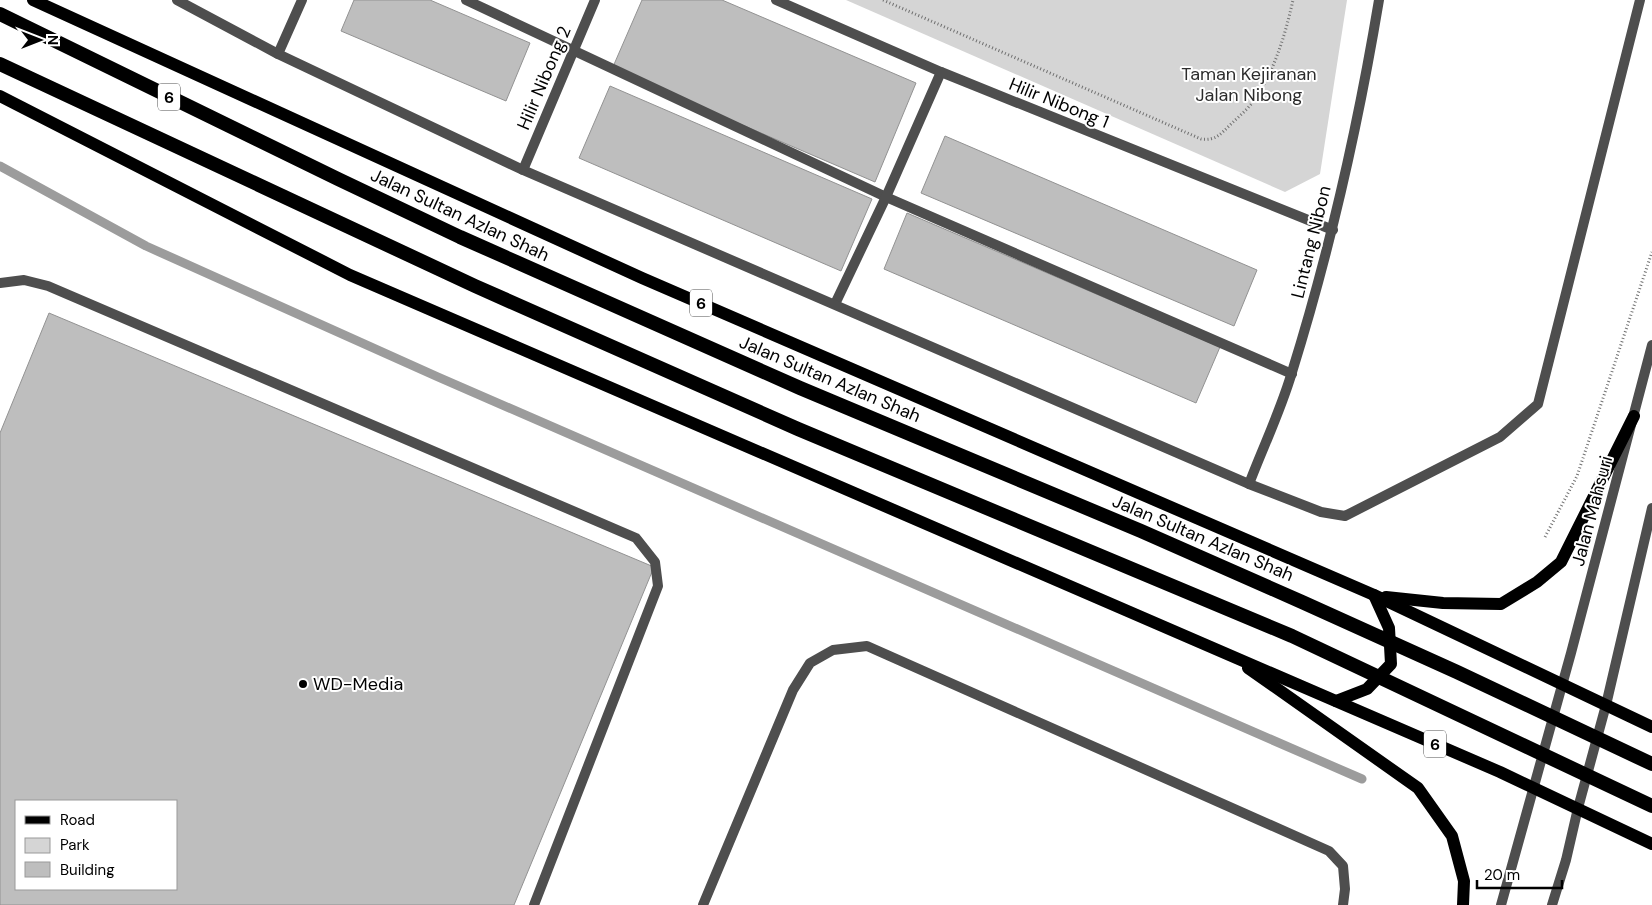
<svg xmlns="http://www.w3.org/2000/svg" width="1652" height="905" viewBox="0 0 1652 905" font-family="'DM Sans',sans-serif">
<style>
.green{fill:#d5d5d5}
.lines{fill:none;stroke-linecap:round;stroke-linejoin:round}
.stream{stroke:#9c9c9c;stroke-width:9}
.building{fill:#bebebe;stroke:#929292;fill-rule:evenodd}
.path{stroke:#707070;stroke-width:3;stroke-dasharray:1 2.5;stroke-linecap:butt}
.service{stroke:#4e4e4e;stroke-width:10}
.minor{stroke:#4e4e4e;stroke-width:10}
.tertiary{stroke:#4e4e4e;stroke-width:10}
.primary{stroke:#000;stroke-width:12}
.trunk{stroke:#000;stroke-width:14}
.poi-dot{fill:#000;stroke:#fff;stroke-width:2}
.labels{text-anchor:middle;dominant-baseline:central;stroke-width:4;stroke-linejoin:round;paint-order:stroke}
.shield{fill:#fff;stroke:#4c4c4c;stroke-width:1}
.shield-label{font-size:16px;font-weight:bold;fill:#000}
.park-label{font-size:18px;fill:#2c2c2c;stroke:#fff}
.street-label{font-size:18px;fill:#000;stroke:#fff}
.poi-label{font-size:18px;fill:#000;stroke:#fff;text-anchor:start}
</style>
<rect width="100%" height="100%" fill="#fff"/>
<!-- green -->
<polygon class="green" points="846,0 1347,0 1320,174 1285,192"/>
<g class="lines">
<!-- stream -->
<polyline class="stream" points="0,166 146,246 438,377 1362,779"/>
</g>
<!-- building -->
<g class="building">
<polygon points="354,0 430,0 530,43 506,101 341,31"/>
<polygon points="642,0 722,0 916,83 875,182 612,69"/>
<polygon points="610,86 872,199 841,271 579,158"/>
<polygon points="945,136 1257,270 1234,326 921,193"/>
<polygon points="907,213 1220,347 1196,403 884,269"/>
<path d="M49,313L654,567L514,905H0V433ZM16,801H176V889H16Z"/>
</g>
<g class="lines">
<!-- path -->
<g class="path">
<path d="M883,0L1201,139C1215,141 1221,134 1230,125C1237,118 1246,111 1252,103C1274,73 1285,36 1293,0"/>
<polyline points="1545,537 1577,476 1652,252"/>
</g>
<!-- service -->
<g class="service">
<polyline points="466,0 886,197 1292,374"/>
<polyline points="0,283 24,280 48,286 636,538 655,562 658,586 534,905"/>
<polyline points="835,304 886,197 941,72"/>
<polyline points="703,905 793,690 810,663 833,650 867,646 1329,851 1343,866 1345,889 1343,905"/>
</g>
<!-- minor -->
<g class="minor">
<polyline points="177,0 278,54 523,170 1249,484 1321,512 1345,516 1500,437 1538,404 1640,0"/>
<polyline points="776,0 941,72 1333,230"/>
<polyline points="278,54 302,0"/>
<polyline points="523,170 595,0"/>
<path d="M1249,484C1263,447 1281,410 1292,372C1330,250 1358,126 1379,0"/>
</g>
<!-- tertiary -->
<g class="tertiary">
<polyline points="1501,905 1571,653 1652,345"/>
<polyline points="1552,905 1566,860 1578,808 1606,705 1652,508"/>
</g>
<!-- primary -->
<g class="primary">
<polyline points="33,0 642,278 1374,595 1652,727"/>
<polyline points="0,96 350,275 1500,772 1652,844"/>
<polyline points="1386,597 1443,603 1501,604 1537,582 1561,562 1634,416"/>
<polyline points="1248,668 1418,788 1452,836 1464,881 1463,905"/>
<polyline points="1336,701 1367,689 1391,664 1389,628 1374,595"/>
</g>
<!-- trunk -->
<g class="trunk">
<polyline points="0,14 338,179 460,237 800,388 1141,531 1302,602 1457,672 1652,764"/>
<polyline points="0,64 475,286 798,429 1292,636 1652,806"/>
</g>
</g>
<!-- markers -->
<circle class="poi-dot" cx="303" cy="684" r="5"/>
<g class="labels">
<!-- shield labels -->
<g class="shield">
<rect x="158" y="83.5" width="22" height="27" rx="4"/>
<rect x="690" y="289.5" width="22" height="27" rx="4"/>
<rect x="1424" y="730.5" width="22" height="27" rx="4"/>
</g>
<g class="shield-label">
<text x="169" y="97">6</text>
<text x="701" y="303">6</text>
<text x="1435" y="744">6</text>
</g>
<!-- park labels -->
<g class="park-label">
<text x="1249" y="74">Taman Kejiranan<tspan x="1249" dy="21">Jalan Nibong</tspan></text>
</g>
<!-- street labels -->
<g class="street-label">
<text transform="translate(544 78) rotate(-67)">Hilir Nibong 2</text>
<text transform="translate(1059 103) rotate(22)">Hilir Nibong 1</text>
<text transform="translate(460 215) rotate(25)">Jalan Sultan Azlan Shah</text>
<text transform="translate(1311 242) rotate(-76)">Lintang Nibon</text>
<text transform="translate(830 379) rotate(23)">Jalan Sultan Azlan Shah</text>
<text transform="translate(1592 511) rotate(-75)">Jalan Mahsuri</text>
<text transform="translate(1203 538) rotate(23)">Jalan Sultan Azlan Shah</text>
</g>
<!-- poi labels -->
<g class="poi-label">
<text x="313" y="684">WD-Media</text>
</g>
</g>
<!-- legend -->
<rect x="15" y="800" width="162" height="90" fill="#ffffff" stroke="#999999"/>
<rect x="25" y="816" width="25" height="8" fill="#000000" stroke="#999999"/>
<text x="60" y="825" font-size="15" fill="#000000">Road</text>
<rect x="25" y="838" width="25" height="15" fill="#d5d5d5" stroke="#999999"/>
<text x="60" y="850" font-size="15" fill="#000000">Park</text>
<rect x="25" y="862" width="25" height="15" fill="#bebebe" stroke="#999999"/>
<text x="60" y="875" font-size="15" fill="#000000">Building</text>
<!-- north arrow -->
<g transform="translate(40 40) rotate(90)" stroke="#ffffff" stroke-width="4" paint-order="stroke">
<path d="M0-4L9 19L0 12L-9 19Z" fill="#000000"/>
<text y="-8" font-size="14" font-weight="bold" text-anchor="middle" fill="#000000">N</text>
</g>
<!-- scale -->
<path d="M1477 880v8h85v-8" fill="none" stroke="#000000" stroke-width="2.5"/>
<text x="1484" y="880" font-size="15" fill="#000000" stroke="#ffffff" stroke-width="4" paint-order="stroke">20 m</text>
</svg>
